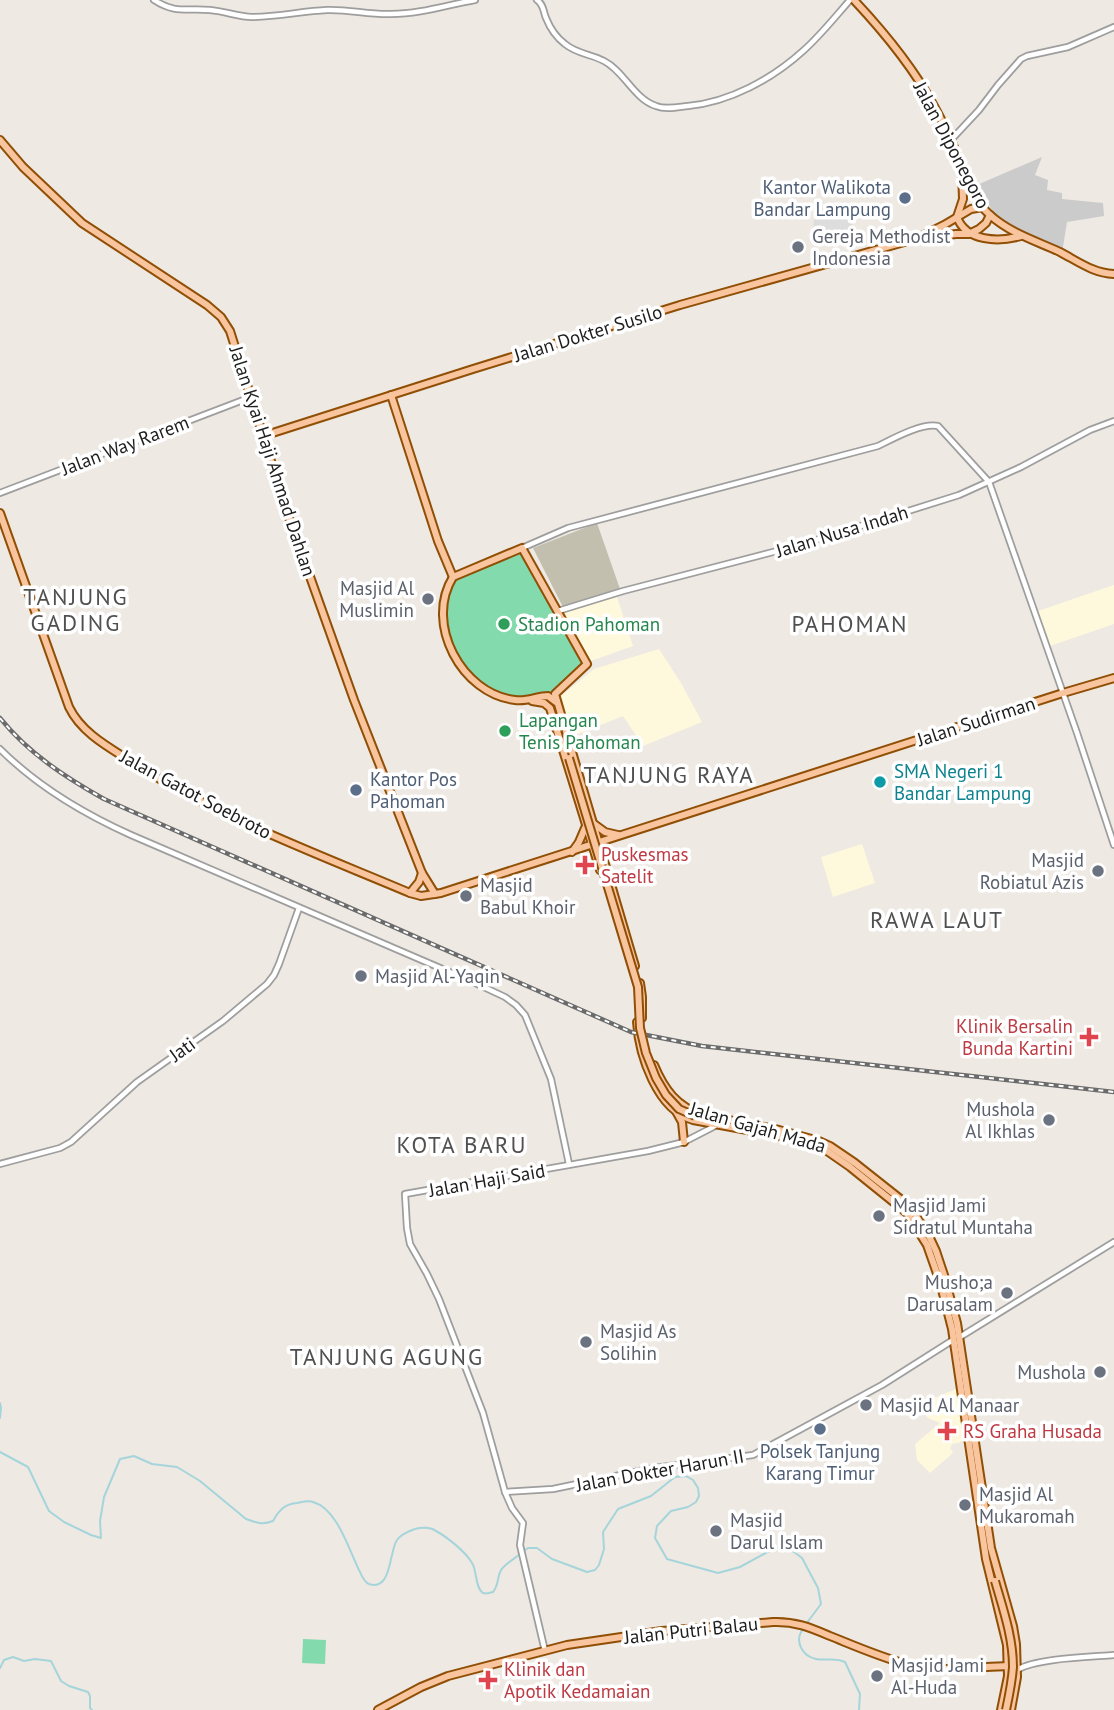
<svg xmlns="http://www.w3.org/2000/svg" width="1114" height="1710" viewBox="0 0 1114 1710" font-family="'PT Sans',sans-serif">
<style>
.education{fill:#fef9dc}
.religious{fill:#cbcbcb}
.construction{fill:#c2bfaf}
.pitch{fill:#83dbad}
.parking{fill:#ddd}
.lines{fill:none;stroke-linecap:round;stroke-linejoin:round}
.stream{stroke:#a5d5da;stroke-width:2}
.minor-casing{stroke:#9e9e9e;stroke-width:8}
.major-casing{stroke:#904f05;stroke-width:10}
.minor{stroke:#fff;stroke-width:4.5}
.major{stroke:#f8c59e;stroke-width:6}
.rail-casing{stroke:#6b6b6b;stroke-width:4.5}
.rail{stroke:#fff;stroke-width:2;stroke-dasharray:5;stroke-linecap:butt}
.major-bridge-casing{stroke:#904f05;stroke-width:10;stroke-linecap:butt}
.major-bridge{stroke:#f8c59e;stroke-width:6}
.service-dot{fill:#5c6f8a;stroke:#fff;stroke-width:2.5}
.worship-dot{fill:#6b7280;stroke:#fff;stroke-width:2.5}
.leisure-dot{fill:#2e9e5b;stroke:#fff;stroke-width:2.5}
.culture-dot{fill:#0f9aa8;stroke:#fff;stroke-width:2.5}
.health-dot{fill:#e0444e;stroke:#fff;stroke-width:2.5}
.labels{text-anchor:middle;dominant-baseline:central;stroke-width:7;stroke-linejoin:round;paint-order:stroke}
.street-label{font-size:19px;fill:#1d1d1d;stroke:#fff}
.service-label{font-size:19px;fill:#4e5e75;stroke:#fff;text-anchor:end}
.worship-label{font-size:19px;fill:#5b616d;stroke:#fff;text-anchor:start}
.leisure-label{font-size:19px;fill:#27864d;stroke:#fff;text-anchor:start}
.culture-label{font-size:19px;fill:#0d838f;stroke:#fff;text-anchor:start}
.health-label{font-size:19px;fill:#be3a42;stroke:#fff;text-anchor:start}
.quarter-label{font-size:23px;letter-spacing:2px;fill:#505050;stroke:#fff}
</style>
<rect width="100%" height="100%" fill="#eee9e3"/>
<!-- education -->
<g class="education">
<polygon points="1114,585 1114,624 1050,646 1038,611"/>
<polygon points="616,594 633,646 585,663 558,611"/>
<polygon points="659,649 681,683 702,722 643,746 623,716 573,736 561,696 594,669"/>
<polygon points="862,844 875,883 833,897 821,857"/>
<polygon points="956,1389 965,1439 959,1443 952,1444 950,1448 953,1453 930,1473 917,1460 915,1444 940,1423 928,1418 923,1412 921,1406 932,1399"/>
</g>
<!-- religious -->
<polygon class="religious" points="1042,157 1035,175 1048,180 1047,190 1062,193 1062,199 1103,203 1104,216 1067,222 1062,253 1003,223 995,215 977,185"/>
<!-- construction -->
<polygon class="construction" points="597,523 620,589 563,607 533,548"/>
<!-- pitch -->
<g class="pitch">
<polygon points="522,548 587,664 551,692 515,700 480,685 456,659 443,621 444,605 453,577"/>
<polygon points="303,1639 326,1640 325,1664 302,1663"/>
</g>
<!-- parking -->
<polygon class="parking" points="816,205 856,210 849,241 830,239 827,231 813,228"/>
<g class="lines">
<!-- stream -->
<g class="stream">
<polyline points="0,1403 1,1408 0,1418"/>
<path d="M0,1452L28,1467L49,1511L64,1522L91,1535L101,1538L100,1521L104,1497L120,1459L134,1456L152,1464L177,1467L200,1481L246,1519C257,1523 263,1525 273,1521C279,1510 285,1504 297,1503C302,1502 309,1500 313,1502C338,1509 349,1551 360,1572C362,1576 364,1582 369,1584C392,1592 389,1551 397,1540C401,1534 409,1531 415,1529C422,1527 431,1527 436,1531C447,1537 466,1552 472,1563C477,1570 475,1588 483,1593C486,1594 490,1593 493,1592C499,1585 497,1577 501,1570C505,1564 514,1559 520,1554"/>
<polyline points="524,1551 528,1548 537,1548 552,1559 587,1572 595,1570 599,1565 604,1549 603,1532 618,1509 651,1496 675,1477 686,1476 693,1480 698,1488 699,1496 696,1502 688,1507 671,1511 657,1526 655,1538 667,1559 718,1573 740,1567 773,1549 786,1546 802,1558 818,1588 821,1604 806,1624"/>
<path d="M803,1629C794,1641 802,1656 816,1659C826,1661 835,1657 845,1662L860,1694L859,1710"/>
<polyline points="0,1668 4,1660 13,1657 24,1661 35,1659 51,1661 61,1681 69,1686 88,1692 90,1696 90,1708 92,1710"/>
</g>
<defs>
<g id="minor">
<path d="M154,0C175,14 187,8 210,10C224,11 239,17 252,17C278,17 302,11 327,10C348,9 370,15 391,14C420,14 447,5 475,0"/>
<path d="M537,0C544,5 543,11 546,18C550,28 557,38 565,44C577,54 591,54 604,61C624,71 634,99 656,106C666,110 678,107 688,106C730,102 772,79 803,51C820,36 835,17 850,0"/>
<polyline points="951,140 979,110 998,85 1021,59 1027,56 1068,47 1114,27"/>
<polyline points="0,493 251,397"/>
<path d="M522,548L568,528L878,446C894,438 921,423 938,426L989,482L1077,733L1114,845"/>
<polyline points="558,611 623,591 800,545 959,495 1021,467 1090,430 1114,421"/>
<path d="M0,749C38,787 82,813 131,835L475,983L505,997L516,1005L525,1015L551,1079L569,1164"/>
<polyline points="0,1164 60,1148 71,1142 137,1082 223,1021 267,984 274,975 279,964 299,908"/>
<polyline points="960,1337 1114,1242"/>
<polyline points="505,1492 553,1489 654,1468 753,1455 882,1385 953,1340"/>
<polyline points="545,1651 520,1545 523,1523 512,1508 505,1492 483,1413 439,1299 427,1274 410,1244 407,1228 405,1194 648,1151 684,1142 715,1126"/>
<path d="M1017,1670C1036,1658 1090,1657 1114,1655"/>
</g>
<g id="major">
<path d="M854,0C884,32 913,67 934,106C940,117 946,128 951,140C961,163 970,198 990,215C1010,233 1036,241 1060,252C1079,262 1093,273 1114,274"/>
<polyline points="0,140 23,167 82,223 207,305 221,317 230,331 288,515 354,700 422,873 435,894"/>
<path d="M962,171L963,199L957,217C966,242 999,242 1021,236"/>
<polyline points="920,237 944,225 971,209 983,207"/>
<polyline points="391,395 438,541 453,577"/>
<polyline points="263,436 473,369 680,305 915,239 956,234 969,234 979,229 986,223 990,215"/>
<path d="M0,513L69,707C80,730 103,744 124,757C212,815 313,852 410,893L421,896L441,893L1063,693L1114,678"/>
<polyline points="532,701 544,703 550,708 600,870"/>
<path d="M556,702L548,696C537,696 527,702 515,700C462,694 424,624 453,577L522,548L587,664L555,694L635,966"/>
<polyline points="594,824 605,832 618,835"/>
<polyline points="572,852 579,842 585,828"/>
<polyline points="410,893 419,882 422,873"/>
<polyline points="640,983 642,997 642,1018"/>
<path d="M637,1022C639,1055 657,1110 693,1120L795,1139L827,1151L850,1167L907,1213L927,1245L940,1282L952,1329L986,1559L1007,1645L1008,1676L1001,1710"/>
<path d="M654,1065C664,1089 677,1107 703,1115L779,1130L819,1141L830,1146L855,1163L903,1201L914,1213L928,1234L936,1251L944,1275L957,1323L991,1548L1013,1626L1016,1644L1017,1677L1011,1710"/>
<polyline points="677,1113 682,1122 684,1142"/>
<path d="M378,1710L421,1687L448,1676L567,1645L662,1631L773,1622C795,1621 811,1628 830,1636C855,1646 880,1657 906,1664C938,1673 975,1667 1008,1666"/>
</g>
</defs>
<!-- minor casing -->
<use href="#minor" class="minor-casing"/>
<!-- major casing -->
<use href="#major" class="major-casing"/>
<!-- minor -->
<use href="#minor" class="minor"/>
<!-- major -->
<use href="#major" class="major"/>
<defs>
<path id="rail" d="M0,718C28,753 65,777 104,799L631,1032L702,1046L1114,1092"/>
</defs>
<!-- rail casing -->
<use href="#rail" class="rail-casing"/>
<!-- rail -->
<use href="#rail" class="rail"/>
<defs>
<g id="major-bridge">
<polyline points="569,758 638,987 640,1028 646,1053 656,1078 666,1095 679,1109 695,1116"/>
<path d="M995,1581C1003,1609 1013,1637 1013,1667C1012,1681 1009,1696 1006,1710"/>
</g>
</defs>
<!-- major-bridge casing -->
<use href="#major-bridge" class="major-bridge-casing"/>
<!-- major-bridge -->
<use href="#major-bridge" class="major-bridge"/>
</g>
<!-- markers -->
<g class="service-dot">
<circle cx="905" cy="198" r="7"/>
<circle cx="356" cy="790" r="7"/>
<circle cx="820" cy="1429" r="7"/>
</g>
<g class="worship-dot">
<circle cx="798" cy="247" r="7"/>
<circle cx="428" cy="599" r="7"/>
<circle cx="1098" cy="871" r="7"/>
<circle cx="466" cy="896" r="7"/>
<circle cx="361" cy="976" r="7"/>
<circle cx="1049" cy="1120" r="7"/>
<circle cx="879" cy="1216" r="7"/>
<circle cx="1007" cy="1293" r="7"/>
<circle cx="586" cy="1342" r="7"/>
<circle cx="1100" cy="1372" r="7"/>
<circle cx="866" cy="1405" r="7"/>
<circle cx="965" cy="1505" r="7"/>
<circle cx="716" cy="1531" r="7"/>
<circle cx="877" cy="1676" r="7"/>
</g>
<g class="leisure-dot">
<circle cx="504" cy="624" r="7"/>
<circle cx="505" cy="731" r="7"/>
</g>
<circle class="culture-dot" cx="880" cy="782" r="7"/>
<g class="health-dot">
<path d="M581.5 854.5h7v7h7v7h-7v7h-7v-7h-7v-7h7z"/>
<path d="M1085.5 1026.5h7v7h7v7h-7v7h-7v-7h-7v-7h7z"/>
<path d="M943.5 1420.5h7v7h7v7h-7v7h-7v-7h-7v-7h7z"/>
<path d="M484.5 1669.5h7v7h7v7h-7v7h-7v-7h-7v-7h7z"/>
</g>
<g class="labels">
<!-- street labels -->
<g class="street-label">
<text transform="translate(952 145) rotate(62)">Jalan Diponegoro</text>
<text transform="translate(588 333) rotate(-17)">Jalan Dokter Susilo</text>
<text transform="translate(125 445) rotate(-21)">Jalan Way Rarem</text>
<text transform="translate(273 461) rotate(72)">Jalan Kyai Haji Ahmad Dahlan</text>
<text transform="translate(842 531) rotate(-17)">Jalan Nusa Indah</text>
<text transform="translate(976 721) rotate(-18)">Jalan Sudirman</text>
<text transform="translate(196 794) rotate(28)">Jalan Gatot Soebroto</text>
<text transform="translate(182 1049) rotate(-36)">Jati</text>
<text transform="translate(758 1127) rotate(16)">Jalan Gajah Mada</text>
<text transform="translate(487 1180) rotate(-10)">Jalan Haji Said</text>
<text transform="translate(660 1470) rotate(-10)">Jalan Dokter Harun II</text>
<text transform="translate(691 1630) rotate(-6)">Jalan Putri Balau</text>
</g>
<!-- service labels -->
<g class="service-label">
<text x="891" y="187">Kantor Walikota<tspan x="891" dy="22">Bandar Lampung</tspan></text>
<text x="370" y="779" text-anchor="start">Kantor Pos<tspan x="370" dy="22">Pahoman</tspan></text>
<text x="820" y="1451" text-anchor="middle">Polsek Tanjung<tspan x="820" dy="22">Karang Timur</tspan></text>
</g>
<!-- worship labels -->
<g class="worship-label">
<text x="812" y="236">Gereja Methodist<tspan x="812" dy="22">Indonesia</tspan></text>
<text x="414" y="588" text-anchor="end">Masjid Al<tspan x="414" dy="22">Muslimin</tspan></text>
<text x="1084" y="860" text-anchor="end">Masjid<tspan x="1084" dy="22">Robiatul Azis</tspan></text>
<text x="480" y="885">Masjid<tspan x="480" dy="22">Babul Khoir</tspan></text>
<text x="375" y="976">Masjid Al-Yaqin</text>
<text x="1035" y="1109" text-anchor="end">Mushola<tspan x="1035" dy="22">Al Ikhlas</tspan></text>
<text x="893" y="1205">Masjid Jami<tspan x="893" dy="22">Sidratul Muntaha</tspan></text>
<text x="993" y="1282" text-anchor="end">Musho;a<tspan x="993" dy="22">Darusalam</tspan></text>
<text x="600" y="1331">Masjid As<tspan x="600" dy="22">Solihin</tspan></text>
<text x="1086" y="1372" text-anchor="end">Mushola</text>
<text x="880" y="1405">Masjid Al Manaar</text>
<text x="979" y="1494">Masjid Al<tspan x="979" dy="22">Mukaromah</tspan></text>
<text x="730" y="1520">Masjid<tspan x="730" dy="22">Darul Islam</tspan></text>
<text x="891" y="1665">Masjid Jami<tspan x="891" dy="22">Al-Huda</tspan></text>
</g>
<!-- leisure labels -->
<g class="leisure-label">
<text x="518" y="624">Stadion Pahoman</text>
<text x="519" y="720">Lapangan<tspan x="519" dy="22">Tenis Pahoman</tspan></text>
</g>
<!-- culture labels -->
<g class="culture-label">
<text x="894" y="771">SMA Negeri 1<tspan x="894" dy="22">Bandar Lampung</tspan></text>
</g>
<!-- health labels -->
<g class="health-label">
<text x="601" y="854">Puskesmas<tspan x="601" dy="22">Satelit</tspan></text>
<text x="1073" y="1026" text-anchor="end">Klinik Bersalin<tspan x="1073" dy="22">Bunda Kartini</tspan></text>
<text x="963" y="1431">RS Graha Husada</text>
<text x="504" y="1669">Klinik dan<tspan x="504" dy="22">Apotik Kedamaian</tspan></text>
</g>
<!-- quarter labels -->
<g class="quarter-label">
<text x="76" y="596">TANJUNG<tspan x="76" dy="26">GADING</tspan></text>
<text x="850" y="623">PAHOMAN</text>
<text x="669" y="774">TANJUNG RAYA</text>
<text x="937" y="919">RAWA LAUT</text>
<text x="462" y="1144">KOTA BARU</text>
<text x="387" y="1356">TANJUNG AGUNG</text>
</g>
</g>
</svg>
